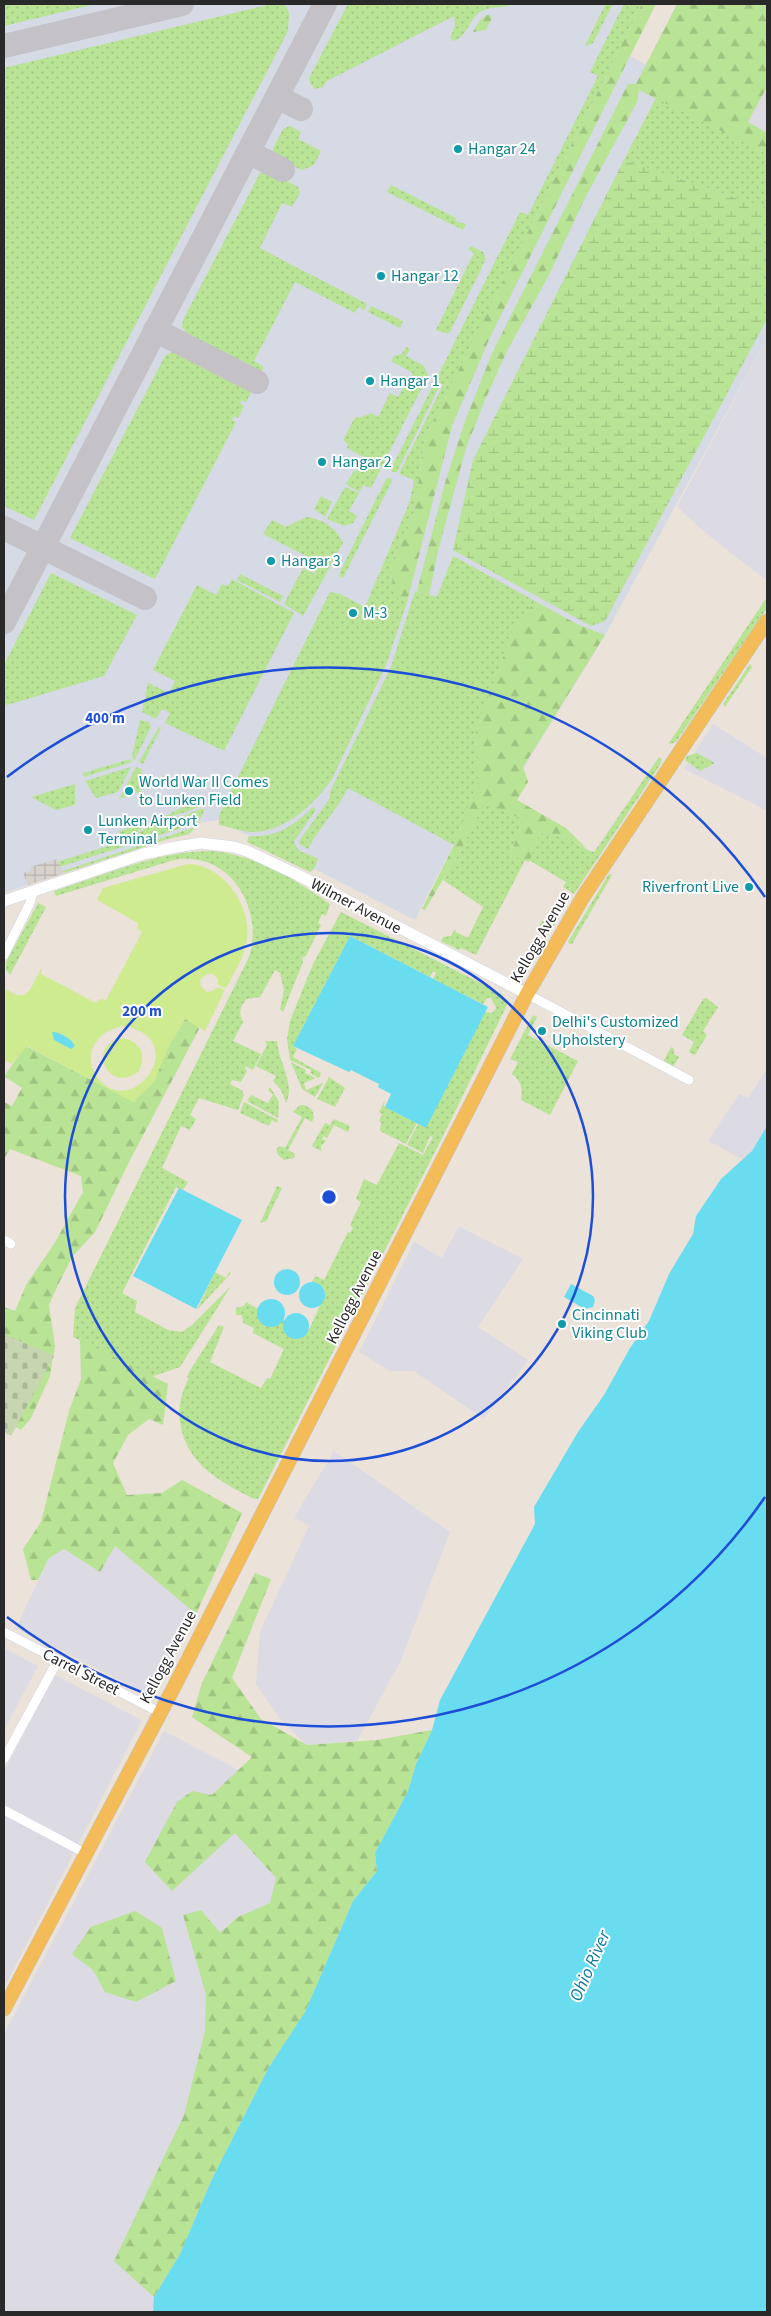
<svg xmlns="http://www.w3.org/2000/svg" width="771" height="2316" viewBox="0 0 771 2316" font-family="'Source Sans 3',sans-serif">
<style>
.industrial{fill:#dcdbe3}
.airport{fill:#d5dae4}
.grass{fill:url(#grass-dots)}
.forest{fill:url(#forest-firs)}
.wetland{fill:url(#wetland-marsh)}
.cemetery{fill:url(#cemetery-stones)}
.pitch{fill:#cfeb90;fill-rule:evenodd}
.plaza{fill:url(#plaza-grid)}
.water{fill:#6adcf0}
.lines{fill:none;stroke-linecap:round;stroke-linejoin:round}
.taxiway{stroke:#c4c2c7;stroke-width:24}
.minor-casing{stroke:#cfd5e2;stroke-width:10}
.tertiary-casing{stroke:#cfd5e2;stroke-width:12}
.primary-casing{stroke:#c3c3c3;stroke-width:15}
.minor{stroke:#fff;stroke-width:9}
.tertiary{stroke:#fff;stroke-width:11}
.primary{stroke:#f3bc58;stroke-width:14}
.ring{fill:none;stroke:#1d4ed8;stroke-width:2.5}
.culture-dot{fill:#0f9aa8;stroke:#fff;stroke-width:2}
.labels{text-anchor:middle;dominant-baseline:central;stroke-width:4;stroke-linejoin:round;paint-order:stroke}
.culture-label{font-size:16px;fill:#0d838f;stroke:#fff;text-anchor:start}
.street-label{font-size:16px;fill:#292929;stroke:#fff}
.water-label{font-size:18px;font-style:italic;fill:#0b7a9a;stroke:#fff}
.centre{fill:#1d4ed8;stroke:#fff;stroke-width:2.5}
.ring-label{font-size:15px;text-anchor:middle;font-weight:bold;fill:#1d4ed8;stroke:#fff;stroke-width:4;stroke-linejoin:round;paint-order:stroke}
</style>
<defs>
<pattern id="grass-dots" width="8" height="8" patternUnits="userSpaceOnUse" patternTransform="scale(1.25)"><rect width="8" height="8" fill="#b9e395"/><path d="M2 2h.1M6 6h.1" fill="none" stroke="#9fc380" stroke-width="1.8" stroke-linecap="round"/></pattern>
<pattern id="forest-firs" width="22" height="20" patternUnits="userSpaceOnUse" patternTransform="scale(1.25)"><rect width="22" height="20" fill="#b9e395"/><path d="M5 1l3.5 6h-7zM16 11l3.5 6h-7z" fill="#9fc380"/></pattern>
<pattern id="wetland-marsh" width="20" height="14" patternUnits="userSpaceOnUse" patternTransform="scale(1.25)"><rect width="20" height="14" fill="#b9e395"/><path d="M1 5h8M5 5V1M11 12h8M15 12V8" fill="none" stroke="#9fc380"/></pattern>
<pattern id="cemetery-stones" width="16" height="16" patternUnits="userSpaceOnUse" patternTransform="scale(1.25)"><rect width="16" height="16" fill="#c7d6b1"/><path d="M2 7V4a2 2 0 0 1 4 0v3zM10 15v-3a2 2 0 0 1 4 0v3z" fill="#abb898"/></pattern>
<pattern id="plaza-grid" width="8" height="8" patternUnits="userSpaceOnUse" patternTransform="scale(1.25)"><rect width="8" height="8" fill="#d8d2cd"/><path d="M0 4h8M4 0v8" fill="none" stroke="#b9b4b0"/></pattern>
</defs>
<rect width="100%" height="100%" fill="#ebe2da"/>
<!-- industrial -->
<g class="industrial">
<polygon points="767,87 767,133 748,122"/>
<polygon points="767,338 767,581 702,530 677,507"/>
<polygon points="713,724 767,758 767,811 684,769"/>
<polygon points="767,1069 767,1126 752,1151 742,1159 708,1141 739,1094 748,1098"/>
<polygon points="459,1226 523,1259 478,1327 528,1360 484,1419 414,1371 390,1371 359,1352 414,1242 442,1258"/>
<polygon points="334,1451 450,1532 401,1660 357,1741 307,1745 284,1724 256,1684 260,1632 309,1526 294,1518"/>
<polygon points="115,1545 196,1614 154,1697 16,1628 49,1558 64,1549 100,1572"/>
<polygon points="4,1648 38,1666 4,1730"/>
<polygon points="55,1675 142,1720 7,1982 4,1981 4,1772"/>
<polygon points="164,1731 380,1844 305,2012 154,2297 153,2312 4,2312 4,2034"/>
</g>
<!-- airport -->
<polygon class="airport" points="4,4 635,4 614,47 767,133 767,338 605,635 499,808 478,797 415,920 218,820 198,823 189,834 168,839 4,893"/>
<!-- grass -->
<g class="grass">
<polygon points="4,4 96,4 4,26"/>
<polygon points="272,4 285,4 289,13 288,31 34,520 4,506 4,68"/>
<path d="M348,4H510L509,6C501,7 492,7 484,10C468,16 470,36 453,41L450,38L455,26L454,16L327,81L323,87L315,89L311,85L309,78Z"/>
<polygon points="602,4 613,4 593,43 585,46 605,5"/>
<path d="M624,4H642L425,437L413,518L391,564L394,596L407,602L386,665L331,781C312,806 284,833 250,832C240,831 229,827 219,825V815L330,592L340,594L365,607L410,501L414,480L399,474L443,385L441,383L397,472H392L391,469L520,212L528,215L598,76L590,72Z"/>
<polygon points="656,98 767,154 767,208 624,160"/>
<polygon points="290,126 301,132 298,139 321,151 314,165 302,170 275,157 273,149 283,129"/>
<polygon points="268,171 298,187 300,193 292,207 282,203 260,248 311,275 310,280 312,275 367,304 364,310 358,307 355,313 295,282 254,361 264,367 261,373 188,335 182,327 183,320 260,173"/>
<polygon points="391,185 456,218 455,221 466,224 463,230 387,192"/>
<polygon points="471,246 483,252 486,259 449,334 436,330 474,253 468,249"/>
<polygon points="371,306 403,321 400,328 368,312"/>
<polygon points="406,347 410,349 406,356 424,366 428,375 382,467 347,448 348,444 343,440 355,417 358,418 371,413 378,417 390,393 398,397 405,385 407,385 413,373 391,361 394,356 402,354"/>
<polygon points="172,352 179,353 252,390 246,402 242,400 240,403 244,406 238,418 234,416 232,420 236,422 155,579 70,538 165,356"/>
<polygon points="363,459 381,469 371,488 363,485 359,492 346,484 354,471 358,470"/>
<polygon points="391,478 392,481 343,578 340,577 339,574 386,479"/>
<polygon points="345,487 359,493 349,511 357,516 353,523 344,526 327,519"/>
<polygon points="321,496 332,502 325,517 314,509"/>
<path d="M306,517C322,518 338,529 343,543L303,616L284,604L303,568L315,574L316,572L304,566L308,557L263,534L272,520L286,527Z"/>
<path d="M453,556L535,601L513,631L476,729L478,780L454,845L348,788C337,810 319,827 308,849L299,844L300,840L330,798V792L391,667L415,591L437,597Z"/>
<polygon points="51,573 137,615 104,676 7,705 4,703 4,665"/>
<polygon points="240,574 283,596 280,602 237,580"/>
<polygon points="232,579 294,613 224,751 165,723 170,713 162,709 156,719 142,712 148,683 169,693 175,681 153,670 197,585 216,595 222,584 228,586"/>
<polygon points="767,597 767,608 676,742 670,744 669,743"/>
<polygon points="750,664 752,667 725,707 723,704"/>
<polygon points="140,720 149,722 151,727 134,761 132,756"/>
<polygon points="159,727 161,728 143,764 139,762"/>
<polygon points="697,753 715,763 700,771 685,760 687,756"/>
<polygon points="659,757 662,759 660,765 574,894 563,887 566,882 529,860 540,832 565,837 592,852 595,851"/>
<polygon points="130,759 132,762 84,777 83,773"/>
<polygon points="131,767 118,792 96,798 85,781"/>
<polygon points="136,767 141,769 143,788 140,789 141,792 137,793 128,789 126,792 131,795 119,799"/>
<polygon points="75,784 75,805 56,810 31,797"/>
<polygon points="485,800 523,820 510,855 525,860 476,955 461,948 459,950 441,941 443,937 451,936 455,929 456,932 468,938 483,907 443,880 464,844"/>
<polygon points="195,801 202,805 186,812 157,820"/>
<path d="M313,807L316,810L294,841C297,855 308,852 318,859L314,869L310,872L247,842L249,836C277,838 294,825 313,807Z"/>
<polygon points="200,809 205,809 198,823 59,867 57,862 127,840 153,824 186,815"/>
<polygon points="152,820 136,833 122,839 119,831"/>
<polygon points="192,828 195,828 189,834 168,839 64,873 63,871"/>
<path d="M214,851C260,857 292,878 330,904L326,916L322,914L318,923L321,925L306,956L302,958L303,962L283,1012L280,1009L284,990L280,973L275,970L260,997L247,999C240,1006 238,1013 243,1022L233,1041L261,1054L253,1070L246,1066L245,1069L247,1071L241,1082L232,1080L230,1084L243,1091L242,1093L244,1095L238,1110L199,1098L190,1115L196,1119L190,1130L181,1126L162,1168L188,1182L183,1190L176,1187L122,1293L137,1301L135,1312L168,1330L182,1332L192,1325L231,1286L180,1367L151,1377L73,1337L75,1308L249,957C265,909 229,849 174,860L56,896L54,891C105,875 159,850 214,851Z"/>
<polygon points="609,874 612,875 572,944 570,944 568,942"/>
<polygon points="38,903 46,907 10,975 6,970 6,962"/>
<polygon points="551,909 560,915 550,933 539,926 542,921 548,923 551,920 548,914"/>
<path d="M341,912L502,994L507,1005L443,1136L258,1499L252,1498C219,1481 185,1463 180,1421C178,1406 182,1390 189,1378L187,1377L189,1372L219,1325L224,1327L210,1362L261,1388L267,1378L270,1379L284,1349L253,1333L254,1328L243,1323L242,1315H236V1308L244,1306L246,1302L258,1309L257,1311L284,1320L285,1333L309,1330L325,1294L324,1289L312,1282L315,1276L324,1280L348,1232L350,1233L353,1228L350,1225L361,1202L356,1199L364,1179L377,1185L399,1143L423,1155L433,1137L430,1136L423,1153L407,1145L418,1124L426,1127L485,1012L492,1013L496,1008L491,998H487L483,1004L433,979L436,973L433,971L430,977L350,936L293,1046L297,1049L293,1057L321,1073L319,1078L310,1073L311,1070L290,1060L287,1039L290,1021L313,964Z"/>
<polygon points="533,953 536,956 524,973 524,971 518,966 526,956 529,957"/>
<polygon points="706,998 718,1007 703,1031 707,1035 695,1055 689,1052 694,1042 682,1035 703,999"/>
<path d="M533,1015L537,1017L528,1035L578,1061L550,1115L521,1100C523,1090 521,1080 512,1074L518,1062L510,1059Z"/>
<path d="M265,1041H277C278,1061 296,1085 286,1103L281,1090L273,1081L276,1076L256,1066L267,1045Z"/>
<polygon points="671,1047 674,1049 674,1054 679,1057 673,1067 663,1062"/>
<polygon points="291,1062 306,1070 305,1073 316,1078 304,1083 306,1090 323,1083 315,1097 302,1089"/>
<polygon points="329,1077 345,1088 335,1107 317,1099"/>
<polygon points="270,1087 279,1102 278,1118 247,1101 251,1095 268,1103 273,1094 268,1091"/>
<polygon points="385,1100 384,1106 417,1123 406,1144 380,1131 381,1122 379,1121 382,1114 379,1112"/>
<polygon points="244,1102 278,1120 277,1123 272,1120 269,1126 240,1113"/>
<polygon points="300,1105 305,1105 312,1110 314,1117 312,1122 305,1118 288,1150 295,1154 294,1158 284,1160 278,1155 276,1149 280,1146 285,1148 302,1117 293,1112"/>
<polygon points="334,1119 350,1126 348,1132 334,1125 327,1138 324,1136 322,1139 326,1141 321,1146 321,1151 312,1146 325,1123 330,1125"/>
<polygon points="277,1186 282,1188 266,1221 260,1223"/>
<polygon points="215,1272 226,1278 229,1272 231,1273 197,1310"/>
</g>
<!-- forest -->
<g class="forest">
<polygon points="642,4 656,4 491,335 452,426 407,602 394,596 391,564 413,518 425,437"/>
<polygon points="677,4 767,4 767,87 748,122 767,133 767,154 639,90 637,102 585,198 549,275 507,351 485,400 466,448 438,551 429,595 417,591 445,483 465,421 493,351 628,84 636,84"/>
<polygon points="489,14 492,18 486,30 473,32 480,20"/>
<polygon points="535,601 577,624 605,635 523,767 528,782 517,800 566,828 586,848 565,837 540,832 529,862 510,855 523,820 485,801 464,844 425,910 422,909 454,845 478,780 476,729 513,631"/>
<polygon points="185,1019 195,1023 199,1029 129,1162 95,1232 72,1257 59,1283 49,1305 55,1346 50,1376 31,1418 21,1430 4,1420 4,1307 15,1311 26,1285 54,1244 83,1192 81,1176 10,1149 4,1159 4,1102 12,1106 22,1088 4,1076 26,1046 134,1102"/>
<polygon points="80,1340 168,1384 163,1425 149,1419 128,1435 113,1463 127,1495 162,1493 182,1480 242,1513 196,1614 115,1546 100,1572 64,1549 49,1558 38,1580 31,1580 23,1549 41,1522 69,1411 81,1379"/>
<polygon points="255,1573 271,1579 232,1678 261,1719 307,1745 377,1740 432,1730 416,1764 408,1791 375,1853 377,1871 353,1901 305,2012 269,2067 212,2179 180,2254 154,2297 114,2261 184,2115 205,2031 206,1995 183,1915 201,1910 220,1933 238,1917 270,1903 276,1878 235,1833 172,1891 145,1862 177,1802 192,1791 212,1795 252,1757 192,1717 202,1683"/>
<polygon points="135,1911 162,1928 176,1981 136,2002 105,1992 93,1970 72,1954 91,1927"/>
</g>
<!-- wetland -->
<polygon class="wetland" points="624,160 767,208 767,319 605,621 591,626 453,550 473,460"/>
<!-- cemetery -->
<polygon class="cemetery" points="4,1334 54,1356 11,1436 4,1432"/>
<!-- pitch -->
<g class="pitch">
<path d="M188,864C223,865 251,904 247,938C246,955 234,973 226,988L218,985V979L213,974H207L200,980L201,986L207,992L212,991L218,987L225,990L205,1031L185,1019L169,1046L154,1082L133,1102L27,1046L12,1064L4,1060V988L16,995H24L30,990L42,967L41,974L96,1003L100,999L106,1000L142,932L137,928L138,923L97,900L103,888ZM125,1026C195,1041 128,1125 96,1075C81,1051 101,1028 125,1026Z"/>
<path d="M121,1038C140,1040 148,1056 138,1072C108,1094 86,1047 121,1038Z"/>
</g>
<!-- plaza -->
<polygon class="plaza" points="57,859 64,873 28,885 23,873 31,871 30,867"/>
<!-- water -->
<g class="water">
<polygon points="350,936 488,1007 426,1128 385,1107 391,1094 378,1087 379,1084 351,1070 349,1072 293,1046"/>
<path d="M52,1032C60,1032 72,1039 75,1046L71,1049L54,1040Z"/>
<polygon points="767,1126 767,2312 153,2312 154,2297 180,2254 212,2179 269,2067 305,2012 353,1901 377,1871 375,1853 408,1791 416,1764 432,1730 440,1700 535,1524 534,1507 578,1432 604,1395 630,1348 649,1321 669,1274 693,1234 696,1216 721,1179 752,1151"/>
<polygon points="179,1188 242,1220 196,1309 133,1276"/>
<circle cx="287" cy="1282" r="13"/>
<circle cx="312" cy="1295" r="13"/>
<polygon points="571,1284 593,1296 595,1300 593,1307 585,1309 564,1297"/>
<circle cx="271" cy="1313" r="14"/>
<circle cx="296" cy="1326" r="13"/>
</g>
<g class="lines">
<!-- taxiway -->
<g class="taxiway">
<polyline points="4,46 182,4"/>
<polyline points="277,97 301,109"/>
<polyline points="248,152 283,170"/>
<polyline points="155,330 257,382"/>
<polyline points="4,528 145,598"/>
<polyline points="4,622 325,4"/>
</g>
<defs>
<g id="minor">
<polyline points="4,955 30,903 33,891"/>
<polyline points="527,994 689,1080"/>
<polyline points="4,1240 11,1244"/>
<polyline points="4,1632 159,1712"/>
<polyline points="4,1759 58,1660"/>
<polyline points="4,1810 85,1853"/>
</g>
<polyline id="tertiary" points="4,901 143,854 176,847 201,843 234,847 247,851 296,874 527,994"/>
<polyline id="primary" points="4,2009 173,1689 527,994 583,897 767,621"/>
</defs>
<!-- minor casing -->
<use href="#minor" class="minor-casing"/>
<!-- tertiary casing -->
<use href="#tertiary" class="tertiary-casing"/>
<!-- primary casing -->
<use href="#primary" class="primary-casing"/>
<!-- minor -->
<use href="#minor" class="minor"/>
<!-- tertiary -->
<use href="#tertiary" class="tertiary"/>
<!-- primary -->
<use href="#primary" class="primary"/>
</g>
<!-- distance rings -->
<g class="ring">
<circle cx="329" cy="1197" r="264"/>
<path d="M765 1497A529 529 0 0 1 7 1617M7 777A529 529 0 0 1 765 897"/>
</g>
<!-- markers -->
<g class="culture-dot">
<circle cx="458" cy="149" r="5"/>
<circle cx="381" cy="276" r="5"/>
<circle cx="370" cy="381" r="5"/>
<circle cx="322" cy="462" r="5"/>
<circle cx="271" cy="561" r="5"/>
<circle cx="353" cy="613" r="5"/>
<circle cx="129" cy="791" r="5"/>
<circle cx="88" cy="830" r="5"/>
<circle cx="749" cy="887" r="5"/>
<circle cx="542" cy="1031" r="5"/>
<circle cx="562" cy="1324" r="5"/>
</g>
<g class="labels">
<!-- culture labels -->
<g class="culture-label">
<text x="468" y="149">Hangar 24</text>
<text x="391" y="276">Hangar 12</text>
<text x="380" y="381">Hangar 1</text>
<text x="332" y="462">Hangar 2</text>
<text x="281" y="561">Hangar 3</text>
<text x="363" y="613">M-3</text>
<text x="139" y="782">World War II Comes<tspan x="139" dy="18">to Lunken Field</tspan></text>
<text x="98" y="821">Lunken Airport<tspan x="98" dy="18">Terminal</tspan></text>
<text x="739" y="887" text-anchor="end">Riverfront Live</text>
<text x="552" y="1022">Delhi's Customized<tspan x="552" dy="18">Upholstery</tspan></text>
<text x="572" y="1315">Cincinnati<tspan x="572" dy="18">Viking Club</tspan></text>
</g>
<!-- street labels -->
<g class="street-label">
<text transform="translate(356 906) rotate(28)">Wilmer Avenue</text>
<text transform="translate(540 937) rotate(-60)">Kellogg Avenue</text>
<text transform="translate(354 1297) rotate(-63)">Kellogg Avenue</text>
<text transform="translate(168 1657) rotate(-62)">Kellogg Avenue</text>
<text transform="translate(81 1672) rotate(27)">Carrel Street</text>
</g>
<!-- water labels -->
<g class="water-label">
<text transform="translate(590 1966) rotate(-66)">Ohio River</text>
</g>
</g>
<circle cx="329" cy="1197" r="8" class="centre"/>
<g class="ring-label">
<text x="105" y="723">400 m</text>
<text x="142" y="1016">200 m</text>
</g>
<!-- border -->
<rect width="771" height="2316" fill="none" stroke="#292929" stroke-width="10"/>
</svg>
